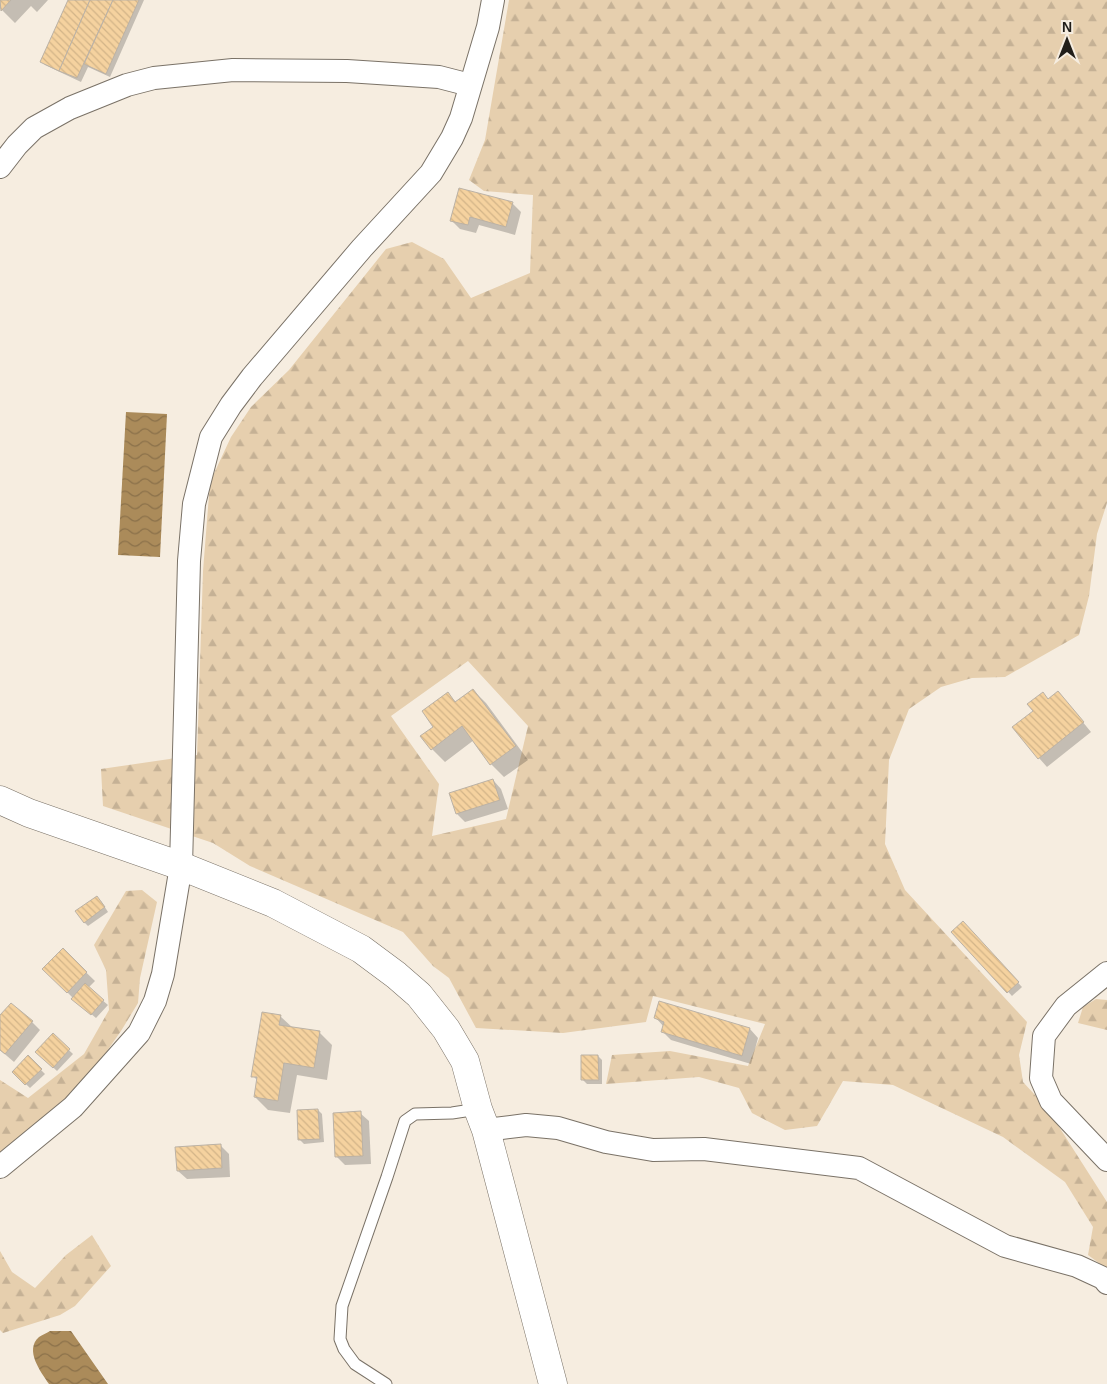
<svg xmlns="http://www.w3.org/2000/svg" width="1107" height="1384" viewBox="0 0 1107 1384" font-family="Arial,sans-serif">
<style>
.forest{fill:url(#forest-firs);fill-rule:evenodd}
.water{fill:url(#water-waves)}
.shadow{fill:#0003}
.building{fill:url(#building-back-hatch);stroke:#bbb2a6}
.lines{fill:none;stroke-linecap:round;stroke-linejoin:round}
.service-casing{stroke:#7a7267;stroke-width:13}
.minor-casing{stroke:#7a7267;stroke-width:24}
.tertiary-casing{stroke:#7a7267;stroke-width:29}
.service{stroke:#fff;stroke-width:11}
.minor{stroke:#fff;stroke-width:22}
.tertiary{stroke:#fff;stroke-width:28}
</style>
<defs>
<pattern id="forest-firs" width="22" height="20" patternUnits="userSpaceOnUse" patternTransform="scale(1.25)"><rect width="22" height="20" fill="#e6cfae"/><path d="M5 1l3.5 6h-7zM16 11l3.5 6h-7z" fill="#c5b195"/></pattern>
<pattern id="water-waves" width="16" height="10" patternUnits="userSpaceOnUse" patternTransform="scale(1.25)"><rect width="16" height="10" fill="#ab8b5a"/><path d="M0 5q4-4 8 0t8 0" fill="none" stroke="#8b714a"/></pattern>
<pattern id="building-back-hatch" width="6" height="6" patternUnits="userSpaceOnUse" patternTransform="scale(1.25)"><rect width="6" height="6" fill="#f5d29f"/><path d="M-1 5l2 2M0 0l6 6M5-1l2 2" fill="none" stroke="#d2b488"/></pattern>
</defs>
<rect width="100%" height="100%" fill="#f6ede0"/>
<!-- forest -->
<g class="forest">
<path d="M509,0H1107V503L1097,534L1089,596L1079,635L1005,677L972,678L941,687L909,709L889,760L885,844L905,890L1027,1022L1019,1055L1023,1082L1047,1108L1107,1202V1269L1088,1255L1093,1227L1065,1182L1003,1137L893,1085L843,1081L817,1126L785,1130L752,1113L739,1088L699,1077L606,1084L612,1055L670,1051L748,1066L765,1024L653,996L646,1022L563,1033L476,1028L449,978L433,966L403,932L250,866L213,843L103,806L101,769L197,755L203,571L210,482L231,437L251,407L289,370L386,249L412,242L444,259L471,298L530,273L533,195L484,191L469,180L485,140ZM468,661L528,726L506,819L432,836L439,784L391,716Z"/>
<polygon points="142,890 157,902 140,978 138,1003 121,1031 79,1091 0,1155 0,1080 28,1098 84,1054 109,1010 106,970 94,945 126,891"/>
<polygon points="1096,999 1107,1000 1107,1030 1078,1023 1083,1007"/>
<polygon points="92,1235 111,1266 75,1306 60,1315 3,1333 0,1330 0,1251 12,1272 35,1288 66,1255"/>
</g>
<!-- water -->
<g class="water">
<polygon points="126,412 167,414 160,557 118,555"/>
<path d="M50,1331H71L108,1384H49C41,1372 24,1350 39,1337C42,1335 47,1333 50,1331Z"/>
</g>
<!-- shadow -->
<g class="shadow">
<polygon points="0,0 48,0 37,12 31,6 15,23 0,8"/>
<polygon points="69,0 144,0 110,77 88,67 81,82 45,65 41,61"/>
<polygon points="512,203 521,212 515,235 479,225 476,233 460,229 451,220"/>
<polygon points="473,690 486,703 528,760 504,777 491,764 474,740 445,762 432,749 434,727 448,694 456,702"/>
<polygon points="1058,692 1091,732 1047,767 1039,758 1034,712 1043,693 1049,700"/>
<polygon points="493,780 501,789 508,809 465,822 457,814"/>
<polygon points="101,901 108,912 88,926 84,922"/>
<polygon points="963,923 1022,987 1012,996 953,932"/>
<polygon points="63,950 95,981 88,988 108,1005 96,1018 77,1002 44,969"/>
<polygon points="660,1003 750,1029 758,1038 751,1064 671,1040 663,1032 664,1027 656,1018"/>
<polygon points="0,1016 32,1022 40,1030 14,1062 0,1050"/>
<polygon points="280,1016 293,1028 319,1032 332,1045 327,1080 297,1075 290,1113 268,1110 255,1097 258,1081 253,1076"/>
<polygon points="53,1035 73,1054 57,1071 37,1052"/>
<polygon points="598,1056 602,1060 602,1084 587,1084 583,1080"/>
<polygon points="28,1057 45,1074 30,1088 13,1072"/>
<polygon points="318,1110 322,1114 324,1142 304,1144 300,1140"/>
<polygon points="360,1113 369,1121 371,1164 345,1165 336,1156"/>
<polygon points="220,1145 229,1154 230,1177 187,1179 178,1171"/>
</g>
<!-- building -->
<g class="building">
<polygon points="0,0 11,0 1,11"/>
<polygon points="68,0 90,0 59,71 40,62"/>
<polygon points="90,0 113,0 77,78 59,71"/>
<polygon points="113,0 139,0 106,74 84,64"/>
<polygon points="459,188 513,202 506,227 470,217 468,225 450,221"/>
<polygon points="473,689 516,746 490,765 462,726 431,750 420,736 433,727 422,711 448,692 455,702"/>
<polygon points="1058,691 1084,722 1038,759 1012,727 1033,711 1027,704 1043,692 1048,699"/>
<polygon points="493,779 500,800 456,814 449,793"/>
<polygon points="97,896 105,907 84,923 75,911"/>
<polygon points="963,921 1019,982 1007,993 951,932"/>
<polygon points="63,948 87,972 67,993 42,969"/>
<polygon points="85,983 104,1000 91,1015 71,999"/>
<polygon points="659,1001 750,1028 742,1056 661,1032 664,1022 654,1018"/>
<polygon points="11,1003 33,1021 5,1054 0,1050 0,1015"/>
<polygon points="262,1012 281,1015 279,1025 320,1031 314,1068 284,1063 278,1101 254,1097 257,1077 251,1077"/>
<polygon points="53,1033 70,1049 53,1068 35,1052"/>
<polygon points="28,1055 42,1069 25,1085 12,1072"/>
<polygon points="581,1055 598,1055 599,1080 581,1080"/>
<polygon points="318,1109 320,1139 298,1140 297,1110"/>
<polygon points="361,1111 363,1156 335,1157 333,1113"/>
<polygon points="221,1144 222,1168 177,1171 175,1147"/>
</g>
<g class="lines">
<defs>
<polyline id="service" points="386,1384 355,1364 344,1349 340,1339 342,1306 387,1177 405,1121 415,1114 452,1113 478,1109"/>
<g id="minor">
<polyline points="0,167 17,145 34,128 70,108 127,85 154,78 233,70 347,71 439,77 470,85"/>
<polyline points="1107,973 1066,1006 1044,1036 1041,1078 1051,1101 1107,1160"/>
<polyline points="486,1130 526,1125 558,1128 606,1142 653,1150 704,1149 859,1168 1005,1246 1077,1266 1103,1278 1107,1283"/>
<polyline points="0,1167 73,1107 139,1033 155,1001 163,974 181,866 189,561 194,504 211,437 231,405 252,377 362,248 431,173 452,138 461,118 488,27 493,0"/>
</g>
<polyline id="tertiary" points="0,800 29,813 181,866 273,903 361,949 396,975 419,995 446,1029 465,1061 478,1109 486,1130 553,1384"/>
</defs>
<!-- service casing -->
<use href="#service" class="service-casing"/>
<!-- minor casing -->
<use href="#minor" class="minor-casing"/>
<!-- tertiary casing -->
<use href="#tertiary" class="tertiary-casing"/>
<!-- service -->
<use href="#service" class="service"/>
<!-- minor -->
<use href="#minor" class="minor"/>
<!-- tertiary -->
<use href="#tertiary" class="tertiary"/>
</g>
<!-- north arrow -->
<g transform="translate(1067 40)" stroke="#f6ede0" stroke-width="4" paint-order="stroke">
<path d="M0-4L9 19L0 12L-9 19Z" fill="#211e19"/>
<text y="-8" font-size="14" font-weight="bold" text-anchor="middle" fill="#211e19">N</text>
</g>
</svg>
